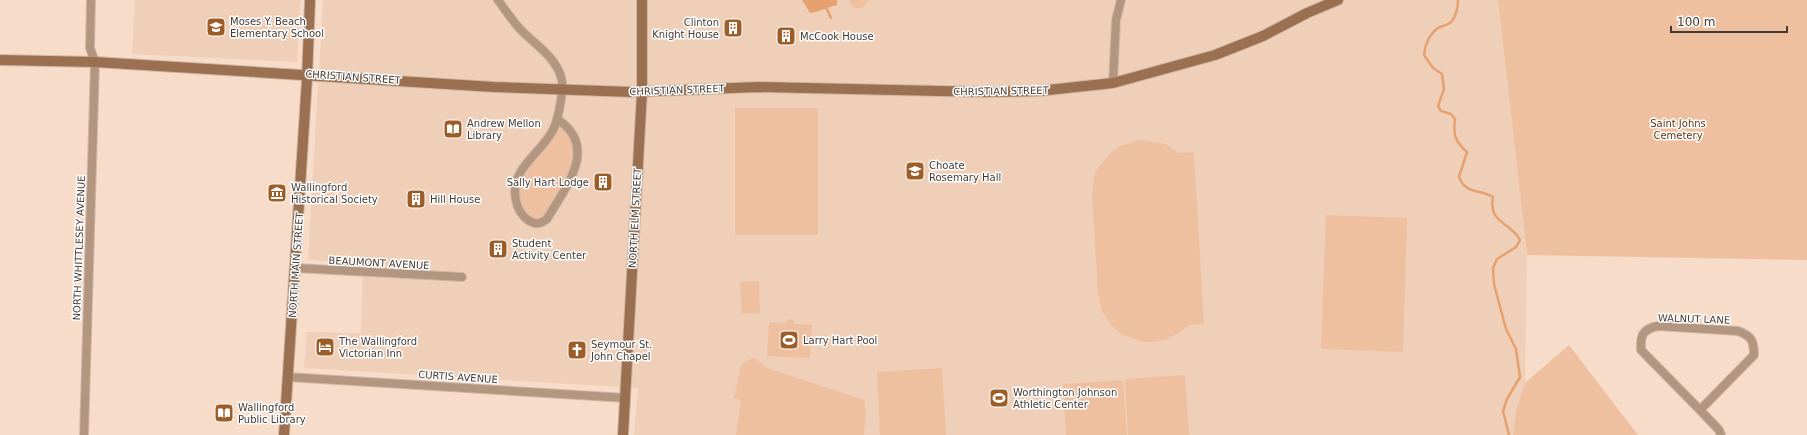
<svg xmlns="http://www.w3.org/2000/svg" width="1807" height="435" viewBox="0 0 1807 435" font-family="'DejaVu Sans',sans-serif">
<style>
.built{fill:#f0cfb8}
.green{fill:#eec0a0}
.water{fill:#e5a16f}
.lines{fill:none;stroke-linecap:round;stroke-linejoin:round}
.stream{stroke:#e5a16f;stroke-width:2.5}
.street-casing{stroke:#d0b8a9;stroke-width:10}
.secondary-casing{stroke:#d0b8a9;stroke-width:12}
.street{stroke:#b39680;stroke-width:8}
.secondary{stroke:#9b7051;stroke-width:10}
.labels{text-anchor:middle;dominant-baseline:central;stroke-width:3;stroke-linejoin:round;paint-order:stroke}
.poi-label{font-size:10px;fill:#453a33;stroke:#fff;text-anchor:start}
.street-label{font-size:10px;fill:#453a33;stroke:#fff}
.park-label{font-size:10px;fill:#62360f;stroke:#fff}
</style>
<rect width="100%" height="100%" fill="#f7dcca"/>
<!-- built -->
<g class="built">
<polygon points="135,0 301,0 297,62 132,54"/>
<polygon points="323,0 1498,0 1527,255 1525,383 1516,410 1513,435 634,435 638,388 304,368 307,332 361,333 363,263 308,260"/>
</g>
<!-- green -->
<g class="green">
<path d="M849,0H869L863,7C857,10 851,7 849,0Z"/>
<polygon points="1498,0 1807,0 1807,260 1527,255"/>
<rect x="735" y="108" width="83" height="127"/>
<polygon points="560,121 576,141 574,175 541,223 523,215 515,197 524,167"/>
<polygon points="1139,140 1149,141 1165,144 1179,153 1194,152 1204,324 1189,325 1183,330 1167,339 1155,342 1143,342 1121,334 1113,327 1102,311 1098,293 1092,195 1094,176 1098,168 1111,152 1120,146"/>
<polygon points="1326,215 1407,218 1403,352 1321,349"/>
<polygon points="759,281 760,313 742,314 740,282"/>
<polygon points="787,319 794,320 794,324 812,325 810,358 767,356 769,322 786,323"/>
<polygon points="1569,345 1638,435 1513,435 1516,410 1525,383"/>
<polygon points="753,357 767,368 864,400 866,416 864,435 736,435 741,401 734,398 741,365"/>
<polygon points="942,368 946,435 880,435 877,372"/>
<polygon points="1185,375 1189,435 1128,435 1125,379"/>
<polygon points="1123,380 1127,435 1066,435 1063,384"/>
</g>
<!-- water -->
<path class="water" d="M802,0H837V5C827,7 820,12 810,13Z"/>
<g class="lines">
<!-- stream -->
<g class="stream">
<path d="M1458,0C1458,7 1456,15 1452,21C1449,25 1442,26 1438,28C1429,34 1425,46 1424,55L1433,68L1442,74L1444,89L1438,106L1441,111L1451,114L1455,119C1453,136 1455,141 1467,152L1459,177C1466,195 1480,189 1493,197C1488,224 1511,222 1520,240L1516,247L1497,259L1493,268L1494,284L1506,329L1516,349L1520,377L1507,399L1503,411L1509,435"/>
<polyline points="826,7 831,18"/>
</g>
<defs>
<g id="street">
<path d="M498,0C506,11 513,22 522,31C536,45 556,58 561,77C565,87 558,120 553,130C541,154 509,169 516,200C517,208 522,216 528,220C536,225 540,224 547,219C565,188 600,147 557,119"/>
<polyline points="1113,83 1116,20 1121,0"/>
<polyline points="296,268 462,277"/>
<path d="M1658,326L1738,331C1751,336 1754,340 1754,355L1700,410L1641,350C1640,335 1643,329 1658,326Z"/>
<polyline points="288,377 626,398"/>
<polyline points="1700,410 1719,430 1721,435"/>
<polyline points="84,435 95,62 90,48 91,0"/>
</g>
<g id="secondary">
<polyline points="0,60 95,62 494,87 631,92 758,87 984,92 1039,91 1113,83 1215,55 1263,36 1307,13 1338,0"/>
<polyline points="284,435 307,79 310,0"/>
<polyline points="623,435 642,92 642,0"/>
</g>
</defs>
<!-- street casing -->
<use href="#street" class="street-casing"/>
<!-- secondary casing -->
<use href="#secondary" class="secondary-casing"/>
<!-- street -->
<use href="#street" class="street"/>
<!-- secondary -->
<use href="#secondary" class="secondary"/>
</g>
<!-- icons -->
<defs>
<symbol id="school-square" viewBox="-11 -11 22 22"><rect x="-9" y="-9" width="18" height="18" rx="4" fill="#9d5d27" stroke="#fff"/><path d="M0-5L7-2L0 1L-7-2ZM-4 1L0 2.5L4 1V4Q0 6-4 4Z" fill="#fff"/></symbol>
<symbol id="building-square" viewBox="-11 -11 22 22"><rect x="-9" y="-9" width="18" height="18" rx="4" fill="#9d5d27" stroke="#fff"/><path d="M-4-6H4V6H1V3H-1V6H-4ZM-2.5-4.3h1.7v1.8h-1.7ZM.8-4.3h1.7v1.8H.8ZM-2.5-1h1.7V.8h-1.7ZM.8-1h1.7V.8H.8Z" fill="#fff"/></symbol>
<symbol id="library-square" viewBox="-11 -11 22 22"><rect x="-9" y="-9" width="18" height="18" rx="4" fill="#9d5d27" stroke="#fff"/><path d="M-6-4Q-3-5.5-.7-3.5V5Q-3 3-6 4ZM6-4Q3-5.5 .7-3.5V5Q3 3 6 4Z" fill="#fff"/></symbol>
<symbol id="university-square" viewBox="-11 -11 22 22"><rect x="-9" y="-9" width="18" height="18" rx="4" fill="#9d5d27" stroke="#fff"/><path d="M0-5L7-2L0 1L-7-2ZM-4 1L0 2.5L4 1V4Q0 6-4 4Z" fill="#fff"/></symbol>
<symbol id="museum-square" viewBox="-11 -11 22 22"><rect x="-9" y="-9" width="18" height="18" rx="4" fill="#9d5d27" stroke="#fff"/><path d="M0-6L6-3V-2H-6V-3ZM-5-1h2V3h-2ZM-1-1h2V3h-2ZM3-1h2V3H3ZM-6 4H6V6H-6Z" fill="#fff"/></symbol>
<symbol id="stadium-square" viewBox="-11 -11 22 22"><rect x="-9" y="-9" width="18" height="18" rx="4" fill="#9d5d27" stroke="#fff"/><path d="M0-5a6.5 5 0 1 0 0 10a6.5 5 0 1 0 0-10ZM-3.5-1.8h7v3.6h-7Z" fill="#fff"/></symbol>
<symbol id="hotel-square" viewBox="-11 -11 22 22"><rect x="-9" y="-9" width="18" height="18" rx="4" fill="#9d5d27" stroke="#fff"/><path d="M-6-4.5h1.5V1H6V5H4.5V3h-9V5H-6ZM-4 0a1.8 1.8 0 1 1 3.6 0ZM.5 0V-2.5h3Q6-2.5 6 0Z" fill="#fff"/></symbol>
<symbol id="church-square" viewBox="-11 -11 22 22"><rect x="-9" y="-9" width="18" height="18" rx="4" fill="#9d5d27" stroke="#fff"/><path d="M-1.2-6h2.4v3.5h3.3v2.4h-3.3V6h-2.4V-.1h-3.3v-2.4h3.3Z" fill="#fff"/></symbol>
</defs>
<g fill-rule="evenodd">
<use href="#school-square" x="205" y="16" width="22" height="22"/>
<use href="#building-square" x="722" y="17" width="22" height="22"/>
<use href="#building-square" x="775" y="25" width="22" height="22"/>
<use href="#library-square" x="442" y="118" width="22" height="22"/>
<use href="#university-square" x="904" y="160" width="22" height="22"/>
<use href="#building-square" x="592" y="171" width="22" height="22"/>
<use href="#museum-square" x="266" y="182" width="22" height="22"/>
<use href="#building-square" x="405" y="188" width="22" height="22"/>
<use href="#building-square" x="487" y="238" width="22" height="22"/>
<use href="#stadium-square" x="778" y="329" width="22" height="22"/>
<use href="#hotel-square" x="314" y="336" width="22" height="22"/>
<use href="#church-square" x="566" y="339" width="22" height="22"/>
<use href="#stadium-square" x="988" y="387" width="22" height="22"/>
<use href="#library-square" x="213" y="402" width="22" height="22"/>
</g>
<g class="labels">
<!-- poi labels -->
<g class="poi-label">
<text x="230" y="21">Moses Y. Beach<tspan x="230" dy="12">Elementary School</tspan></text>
<text x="719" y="22" text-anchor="end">Clinton<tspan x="719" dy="12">Knight House</tspan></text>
<text x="800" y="36">McCook House</text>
<text x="467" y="123">Andrew Mellon<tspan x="467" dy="12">Library</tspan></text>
<text x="929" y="165">Choate<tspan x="929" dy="12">Rosemary Hall</tspan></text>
<text x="589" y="182" text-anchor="end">Sally Hart Lodge</text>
<text x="291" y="187">Wallingford<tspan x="291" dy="12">Historical Society</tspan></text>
<text x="430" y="199">Hill House</text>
<text x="512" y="243">Student<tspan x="512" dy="12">Activity Center</tspan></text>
<text x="803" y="340">Larry Hart Pool</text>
<text x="339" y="341">The Wallingford<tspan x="339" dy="12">Victorian Inn</tspan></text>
<text x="591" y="344">Seymour St.<tspan x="591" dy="12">John Chapel</tspan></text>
<text x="1013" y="392">Worthington Johnson<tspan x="1013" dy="12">Athletic Center</tspan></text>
<text x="238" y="407">Wallingford<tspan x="238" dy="12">Public Library</tspan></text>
</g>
<!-- street labels -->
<g class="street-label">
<text transform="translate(353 77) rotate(4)">CHRISTIAN STREET</text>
<text transform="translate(677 90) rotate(-2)">CHRISTIAN STREET</text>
<text transform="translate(1001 91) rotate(-1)">CHRISTIAN STREET</text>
<text transform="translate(635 218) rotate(-87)">NORTH ELM STREET</text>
<text transform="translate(79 248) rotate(-88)">NORTH WHITTLESEY AVENUE</text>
<text transform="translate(379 263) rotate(3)">BEAUMONT AVENUE</text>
<text transform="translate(296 265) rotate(-86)">NORTH MAIN STREET</text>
<text transform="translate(1694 319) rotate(2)">WALNUT LANE</text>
<text transform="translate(458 377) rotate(4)">CURTIS AVENUE</text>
</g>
<!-- park labels -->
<g class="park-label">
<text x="1678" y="123">Saint Johns<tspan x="1678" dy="12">Cemetery</tspan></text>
</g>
</g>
<!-- scale -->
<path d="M1671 26v6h116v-6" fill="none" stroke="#453a33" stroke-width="2"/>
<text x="1677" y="26" font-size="12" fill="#453a33" stroke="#ffffff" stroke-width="3" paint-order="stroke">100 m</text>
</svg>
